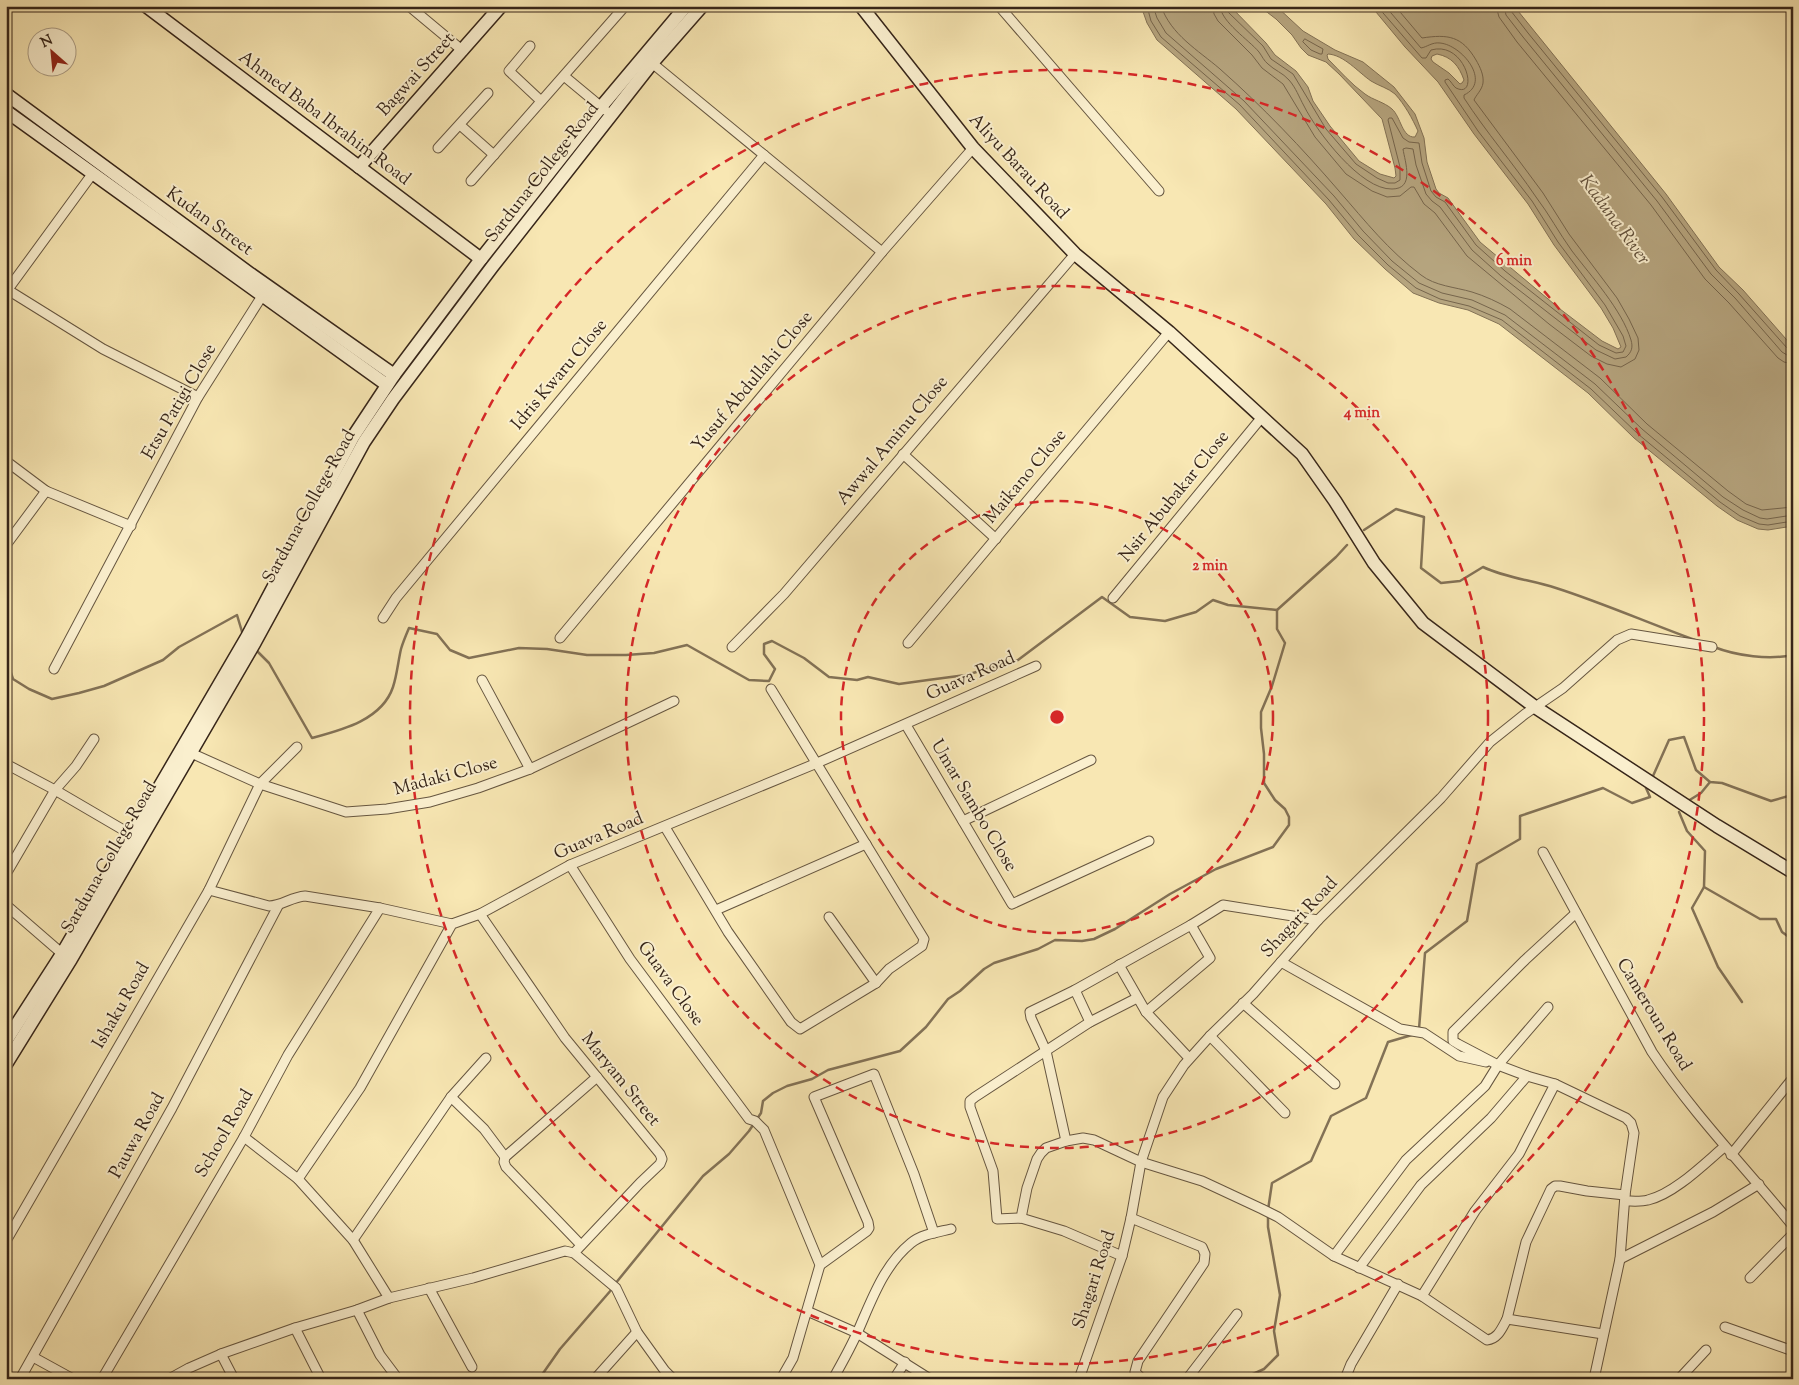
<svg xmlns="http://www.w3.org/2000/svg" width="1799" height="1385" viewBox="0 0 1799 1385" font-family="'Sorts Mill Goudy',serif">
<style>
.water{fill:#b6a57f;stroke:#837256;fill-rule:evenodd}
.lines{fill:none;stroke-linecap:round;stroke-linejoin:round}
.shore{stroke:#76654c;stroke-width:1}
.stream{stroke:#837256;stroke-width:2.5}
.street-casing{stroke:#665640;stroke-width:11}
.secondary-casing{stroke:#362519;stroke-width:15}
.street{stroke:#faefce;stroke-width:9}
.secondary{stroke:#faefce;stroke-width:12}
.ring{fill:none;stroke:#d62828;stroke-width:2.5;stroke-dasharray:9 6}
.labels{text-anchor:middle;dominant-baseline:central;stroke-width:4;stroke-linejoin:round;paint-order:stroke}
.street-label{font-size:18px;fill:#362519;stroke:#faefce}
.water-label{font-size:19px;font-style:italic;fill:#63523d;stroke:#faefce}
.centre{fill:#d62828;stroke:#faefce;stroke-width:2.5}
.ring-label{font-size:15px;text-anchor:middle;font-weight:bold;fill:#d62828;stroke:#faefce;stroke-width:4;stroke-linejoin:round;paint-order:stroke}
</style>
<rect width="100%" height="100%" fill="#f8e7b3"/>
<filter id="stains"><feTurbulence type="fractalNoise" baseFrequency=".004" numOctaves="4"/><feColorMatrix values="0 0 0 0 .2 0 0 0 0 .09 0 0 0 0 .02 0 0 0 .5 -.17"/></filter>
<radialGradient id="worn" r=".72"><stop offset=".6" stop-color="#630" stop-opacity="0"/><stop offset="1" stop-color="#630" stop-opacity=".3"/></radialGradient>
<!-- water -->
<path class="water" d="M1141,6H1230L1266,43L1275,55L1296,71L1308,87L1313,101L1330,126L1359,161L1380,174L1394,178L1396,176L1395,168L1382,119L1339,74L1326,62L1308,55L1301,48L1292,35L1276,19L1259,6H1276L1303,31L1335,50L1363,62L1394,87L1415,114L1424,138L1427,162L1436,189L1439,193L1448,198L1480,242L1560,309L1602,341L1618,349L1621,347L1613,328L1601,308L1554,245L1528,204L1474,134L1438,82L1405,47L1371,6H1514L1666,194L1719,267L1743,290L1793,347V526L1768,530L1758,529L1737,520L1717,506L1634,438L1588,393L1499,324L1468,310L1439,303L1413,293L1385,269L1354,239L1326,204L1236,109L1157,40L1147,23ZM1328,54C1344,55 1358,72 1371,81C1379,86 1388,88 1395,94C1405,105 1412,118 1418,131L1415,137C1402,138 1401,117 1392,109C1384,102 1373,100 1365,94C1351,84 1340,71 1328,59L1327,55ZM1437,54C1452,57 1459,66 1464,80L1462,83L1460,84L1449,73L1433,62L1431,59L1432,56Z"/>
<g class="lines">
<!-- shore -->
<g class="shore">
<polyline points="1147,6 1151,21 1161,37 1240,105 1329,200 1358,235 1388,265 1416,288 1440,299 1469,306 1502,320 1591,389 1638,434 1720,502 1740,516 1759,524 1768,525 1793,521"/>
<polyline points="1153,6 1157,18 1166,33 1244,101 1334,196 1363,231 1392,261 1419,283 1442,293 1472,300 1505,315 1595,384 1642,429 1723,497 1743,510 1760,518 1767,519 1793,515"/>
<path d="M1161,6C1171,35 1198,50 1220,69C1263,107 1302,148 1339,191C1366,222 1388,250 1421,275C1435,286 1455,287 1472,292C1485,296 1498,302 1510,309L1600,378L1647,424L1728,491L1746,504L1762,510L1793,507"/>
<path d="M1213,6L1214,14L1218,21L1252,55L1262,68L1283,84L1315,137L1346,174L1372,191L1387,197L1400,196L1411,187H1414L1424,204L1435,213L1467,256L1549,324L1591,356L1607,364L1621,367L1635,359L1639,350L1638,338L1629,319L1617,298L1569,234L1543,193L1474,100C1476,95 1482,90 1483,83C1484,75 1480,67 1476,60C1462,36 1448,34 1422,38L1395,6"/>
<path d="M1220,6C1221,22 1249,40 1259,52C1262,56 1264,61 1268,64C1274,70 1283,73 1289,80C1296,88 1299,97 1304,106C1317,132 1361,190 1392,189C1415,189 1405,162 1403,149L1406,148L1413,149L1416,165L1426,194L1432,201L1440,207L1472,250L1501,276L1596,350L1615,359L1626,357C1632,352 1633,347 1631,340C1622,310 1591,276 1572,251C1559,233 1549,214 1536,197C1513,163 1486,132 1464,98V95C1492,82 1462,45 1440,43C1432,42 1427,47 1421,48L1385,6"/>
<path d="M1227,6L1228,12L1263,46L1271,59L1293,74L1326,129L1356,164L1377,178L1388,183H1395L1400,180V167L1388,120L1389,118H1392L1403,138L1409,142L1419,143L1422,163L1431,191L1436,197L1445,202L1476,245L1505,271L1599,345L1616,353L1623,352L1626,346L1623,336L1605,305L1558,242L1532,201L1478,131L1445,82V80L1448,79C1451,81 1453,86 1456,88C1480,100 1466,40 1431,50L1426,58H1422L1377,6"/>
<polyline points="1496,6 1499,17 1517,42 1651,205 1705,279 1729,303 1778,358 1784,362 1793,364"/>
<polyline points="1504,6 1506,15 1523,37 1657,201 1711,274 1735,298 1782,352 1787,355 1793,356"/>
<polyline points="1510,6 1511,11 1528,33 1662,197 1716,270 1739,294 1787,348 1793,350"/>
<polygon points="1305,39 1323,49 1322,54 1320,54 1311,50 1303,42"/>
</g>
<!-- stream -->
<g class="stream">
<path d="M1364,530L1396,509L1424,517L1421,568L1441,583L1460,581L1483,567C1506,578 1532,580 1556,588C1603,603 1648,623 1695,640"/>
<path d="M1714,647C1737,656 1769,660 1793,655"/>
<path d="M256,650L269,663L312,738C342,730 382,720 393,687C397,675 398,662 401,649C403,642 406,635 409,628L437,634L450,650L469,658L519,648L547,649L587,655H626L654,653L687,645L749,680L769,681L775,669L764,654V644L772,641L804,658L829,677L857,680L868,677L899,684L928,680L966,675L1018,660L1102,597L1130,617L1165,621L1196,612L1213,600L1228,605L1277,610L1336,557L1347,545"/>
<polyline points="6,667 9,667 13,679 29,689 52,699 79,693 104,686 163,660 179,647 237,615 243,635"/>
<polyline points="1653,776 1669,740 1684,737 1696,770 1710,782 1722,783 1771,801 1792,795 1791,773 1793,772"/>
<polyline points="1688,801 1701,793 1710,782"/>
<polyline points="1679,812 1687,831 1705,851 1704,887 1692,908 1718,967 1742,1002"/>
<polyline points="1704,887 1760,919 1776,919 1782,932 1793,940"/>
<polyline points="1419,1029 1425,953 1467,921 1477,864 1520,839 1520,816 1603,788 1632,803 1650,797 1646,788"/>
<polyline points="1268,1210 1272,1183 1311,1161 1331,1116 1366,1098 1388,1042 1412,1035"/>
<polyline points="615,1284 703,1176 729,1154 749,1131 761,1113 763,1101 773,1093 787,1086 812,1079 828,1070 900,1051 926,1027 948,999 960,991 984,969 994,963 1038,949 1055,940 1082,941 1094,939 1115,929 1170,894 1216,869 1273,847 1289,825 1289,817 1285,809 1275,800 1264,783 1264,754 1261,728 1261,712 1272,686 1285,643 1277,629 1277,610"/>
<polyline points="539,1379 560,1349 612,1289"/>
<polyline points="1242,1379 1264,1369 1278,1355 1274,1331 1280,1295 1268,1227 1268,1215"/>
</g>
<defs>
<g id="street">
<polyline points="409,6 463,51"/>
<polyline points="999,6 1159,191"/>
<polyline points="530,46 509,71 541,101"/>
<polyline points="652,63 882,252"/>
<polyline points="564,76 605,110"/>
<polyline points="460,125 494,155"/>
<polyline points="438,148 488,93"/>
<polyline points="471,181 625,6"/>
<polyline points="8,290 103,349 198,397"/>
<polyline points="6,292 93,173"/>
<polyline points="903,454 996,539"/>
<polyline points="6,461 46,491 131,526"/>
<polyline points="6,545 46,491"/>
<polyline points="1113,598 1262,417"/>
<polyline points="383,618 396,598 764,155"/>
<polyline points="560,638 882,252 973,148"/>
<polyline points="908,643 1169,332"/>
<polyline points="732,647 784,594 1075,254"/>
<polyline points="54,669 198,397 262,296"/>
<polyline points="482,680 530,769"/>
<polyline points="906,725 1012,904 1149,841"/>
<polyline points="191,753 260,784 346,812 387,809 430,802 478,788 530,769 674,701"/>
<polyline points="6,764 55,790 132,835"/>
<polyline points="963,821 1091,760"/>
<polyline points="665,827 728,932 791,1022 800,1029 876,983 889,969 922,946 924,939 771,689"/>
<path d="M1543,852L1652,1052C1694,1115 1746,1168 1793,1226"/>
<polyline points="570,865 630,959 749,1119 755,1121 764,1130 820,1265 793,1358 781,1379"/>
<polyline points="6,874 55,790 76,766 94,739"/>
<path d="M209,890L269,906C282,906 291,897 305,896L380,908L452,924"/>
<polyline points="6,905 66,957"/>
<polyline points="716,910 866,844"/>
<polyline points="1576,913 1525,960 1453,1032 1453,1041 1458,1044 1498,1065 1527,1076 1555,1084 1626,1118 1631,1123 1634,1133 1625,1195 1620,1259 1594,1379"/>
<polyline points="480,914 565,1038 660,1154 662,1159 660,1164 640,1183 574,1253"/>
<polyline points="829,917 876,983"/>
<polyline points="1281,962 1400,1029 1424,1033 1459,1056 1486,1062"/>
<polyline points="1121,964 1119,965 1146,1012 1189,1058"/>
<polyline points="1075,990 1090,1022"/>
<polyline points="1243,1003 1335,1084"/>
<polyline points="1146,1012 1210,958 1191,925"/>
<polyline points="1210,1036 1285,1113"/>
<polyline points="451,1097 484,1129 505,1157"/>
<polyline points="244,1137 298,1179 353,1240 389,1298"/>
<polyline points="1066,1141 1046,1051 1031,1018 1030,1012 1075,990 1191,925 1223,905 1318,920"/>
<polyline points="1731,1155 1793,1078"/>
<polyline points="298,1179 360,1088 452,924 480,914 570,865 817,763 1036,666"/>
<path d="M1625,1201C1632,1201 1641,1202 1648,1200C1674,1194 1704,1164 1724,1147"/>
<path d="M1021,1218L1027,1188L1037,1159L1041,1153L1046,1148L1066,1141L1083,1138L1094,1140L1141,1162L1202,1181L1262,1209L1278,1217L1334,1256L1422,1296L1487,1340C1498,1339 1502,1328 1507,1319L1603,1334"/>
<polyline points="1131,1218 1202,1247 1205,1254 1204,1263 1138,1361 1135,1372 1142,1379"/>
<polyline points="353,1240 451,1097 486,1058"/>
<polyline points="6,1241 209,890 260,784 297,747"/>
<polyline points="581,1245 506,1167 504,1162 505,1157 597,1077"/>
<polyline points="1122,1256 1064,1231 1021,1218 997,1219 993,1171 970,1107 970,1101 975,1097 1090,1022 1137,998"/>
<polyline points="1334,1256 1406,1160 1485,1086 1498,1065 1548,1007"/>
<polyline points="1620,1259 1713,1212 1759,1184"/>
<polyline points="820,1265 867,1231 869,1228 868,1222 814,1097 874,1074 914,1174 934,1233"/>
<polyline points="1359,1268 1421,1185 1491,1118 1527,1076"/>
<polyline points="1750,1278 1793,1234"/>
<polyline points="429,1288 472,1367"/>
<polyline points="1422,1296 1475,1211 1519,1154 1555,1084"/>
<polyline points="357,1310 380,1355 398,1379"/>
<polyline points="807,1311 857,1333 930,1379"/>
<polyline points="1507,1319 1526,1242 1551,1189 1555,1186 1560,1186 1587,1191 1625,1195"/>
<polyline points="1725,1327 1793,1351"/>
<polyline points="295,1328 321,1379"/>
<polyline points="221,1354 234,1379"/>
<polyline points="33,1357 73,1379"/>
<polyline points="20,1379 172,1108 278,906"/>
<polyline points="102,1379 244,1137 288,1055 380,908"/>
<polyline points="169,1379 189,1368 221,1354 295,1328 357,1310 389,1298 473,1278 565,1251 574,1253 616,1288 637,1332 665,1371 673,1379"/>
<polyline points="595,1379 637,1332"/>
<path d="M833,1379C842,1363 851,1347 858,1331C872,1299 884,1265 911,1243C922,1234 939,1232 951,1229"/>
<polyline points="894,1379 905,1362"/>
<polyline points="1079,1379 1122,1256 1131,1218 1141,1162 1163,1097 1184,1065 1210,1036 1253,994 1318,920 1441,798 1490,742 1525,714 1563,688 1617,640 1631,634 1712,647"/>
<polyline points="1187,1379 1237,1314"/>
<polyline points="1345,1379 1351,1364 1398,1284"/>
<polyline points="1679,1379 1706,1350"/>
</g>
<g id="secondary">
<polyline points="146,6 481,259"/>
<polyline points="861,6 973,148 1075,254 1169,332 1302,454 1335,501 1374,563 1423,623 1535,707 1717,826 1793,872"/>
<polyline points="6,94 249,273 394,375"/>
<polyline points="6,111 387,385"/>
<polyline points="359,167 501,6"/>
<polyline points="6,1041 62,954 247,637 353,437 394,375 481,259 601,107 686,6"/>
<polyline points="6,1064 71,959 255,642 364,442 393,399 492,267 652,63 702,6"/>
</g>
</defs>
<!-- street casing -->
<use href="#street" class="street-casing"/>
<!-- secondary casing -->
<use href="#secondary" class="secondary-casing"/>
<!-- street -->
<use href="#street" class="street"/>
<!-- secondary -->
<use href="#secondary" class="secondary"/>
</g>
<!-- distance rings -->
<g class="ring">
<circle cx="1057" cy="717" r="216"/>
<circle cx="1057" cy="717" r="431"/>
<circle cx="1057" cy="717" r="647"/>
</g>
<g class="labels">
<!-- street labels -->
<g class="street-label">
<text transform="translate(417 75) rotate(-48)">Bagwai Street</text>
<text transform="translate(324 119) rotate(37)">Ahmed Baba Ibrahim Road</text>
<text transform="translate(1018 167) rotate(47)">Aliyu Barau Road</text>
<text transform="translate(543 173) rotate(-52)">Sarduna College Road</text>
<text transform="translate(209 222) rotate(36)">Kudan Street</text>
<text transform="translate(560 375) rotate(-50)">Idris Kwaru Close</text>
<text transform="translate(753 382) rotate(-50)">Yusuf Abdullahi Close</text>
<text transform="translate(180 402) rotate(-60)">Etsu Patigi Close</text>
<text transform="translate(893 441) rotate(-50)">Awwal Aminu Close</text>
<text transform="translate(1026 477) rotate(-50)">Maikano Close</text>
<text transform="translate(1175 497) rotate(-51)">Nsir Abubakar Close</text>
<text transform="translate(310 507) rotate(-61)">Sarduna College Road</text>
<text transform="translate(971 677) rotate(-24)">Guava Road</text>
<text transform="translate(446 777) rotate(-15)">Madaki Close</text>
<text transform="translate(973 806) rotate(59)">Umar Sambo Close</text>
<text transform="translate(599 837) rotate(-23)">Guava Road</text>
<text transform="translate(110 858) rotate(-60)">Sarduna College Road</text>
<text transform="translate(1300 918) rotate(-47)">Shagari Road</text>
<text transform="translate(670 984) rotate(54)">Guava Close</text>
<text transform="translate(122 1006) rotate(-60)">Ishaku Road</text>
<text transform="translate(1653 1015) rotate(59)">Cameroun Road</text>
<text transform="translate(620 1080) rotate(51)">Maryam Street</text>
<text transform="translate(225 1134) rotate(-60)">School Road</text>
<text transform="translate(138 1136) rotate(-61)">Pauwa Road</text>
<text transform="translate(1095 1280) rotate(-72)">Shagari Road</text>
</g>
<!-- water labels -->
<g class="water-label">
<text transform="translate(1614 220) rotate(54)">Kaduna River</text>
</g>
</g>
<circle cx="1057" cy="717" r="8" class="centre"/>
<g class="ring-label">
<text x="1514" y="265">6 min</text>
<text x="1362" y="417">4 min</text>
<text x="1210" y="570">2 min</text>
</g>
<!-- margin -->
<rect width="1799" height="1385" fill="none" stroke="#f8e7b3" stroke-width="25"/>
<rect x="8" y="8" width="1784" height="1370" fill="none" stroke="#362519" stroke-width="2.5"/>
<rect x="12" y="12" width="1774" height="1360" fill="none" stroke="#362519"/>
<!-- north arrow -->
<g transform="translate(52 52) rotate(333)"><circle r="24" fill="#faefce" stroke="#ac9e86"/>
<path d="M0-4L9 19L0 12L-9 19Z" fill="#8f2418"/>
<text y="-8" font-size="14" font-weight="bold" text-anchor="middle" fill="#362519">N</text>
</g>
<rect width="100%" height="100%" filter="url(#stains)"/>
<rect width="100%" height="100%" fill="url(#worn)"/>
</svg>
